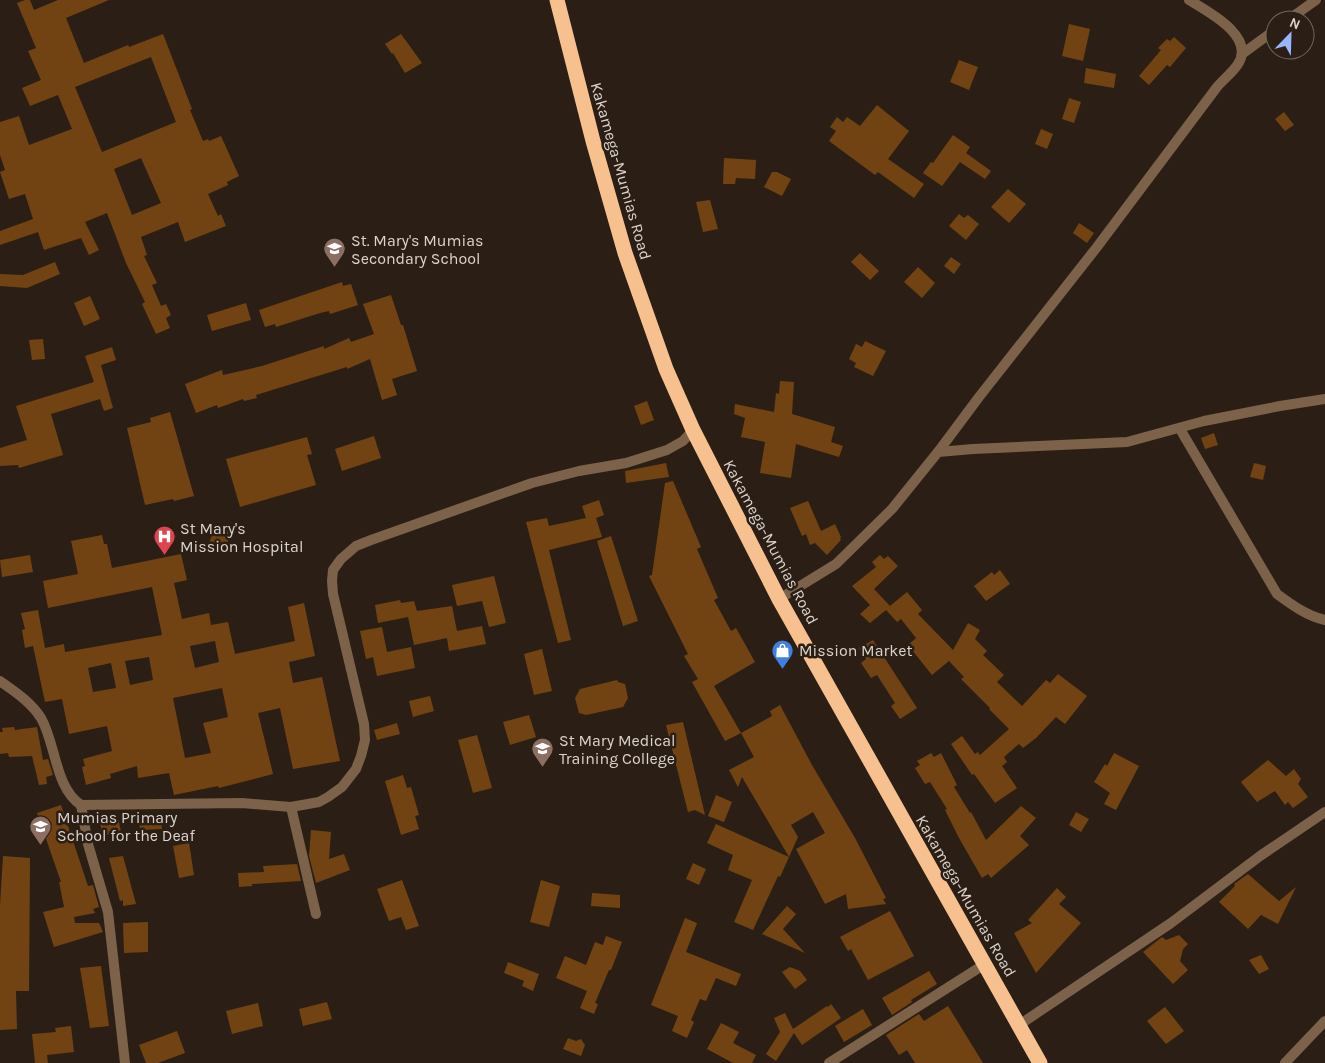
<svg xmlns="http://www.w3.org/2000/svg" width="1325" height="1063" viewBox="0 0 1325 1063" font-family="Karla,sans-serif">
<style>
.building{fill:#724312;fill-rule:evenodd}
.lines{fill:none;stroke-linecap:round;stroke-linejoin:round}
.street{stroke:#7d624a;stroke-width:10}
.highway{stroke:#f6c18f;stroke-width:15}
.labels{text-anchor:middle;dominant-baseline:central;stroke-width:5;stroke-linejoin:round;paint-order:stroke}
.street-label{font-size:16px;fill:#dbd3cd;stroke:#2b1f15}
.poi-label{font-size:16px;fill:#dbd3cd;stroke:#2b1f15;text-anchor:start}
</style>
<rect width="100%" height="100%" fill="#2b1f15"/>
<!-- building -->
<g class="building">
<path d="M25,0H30L34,10L58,0H109L66,18L84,63L128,45L129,47L163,34L192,109L190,110L203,141L208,139L209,141L221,136L239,176L227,182L228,185L208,194L218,216L221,214L226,226L185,242L178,222L141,237L147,255L144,256L157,283L152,285L161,306L166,304L171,315L166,318L170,328L156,334L142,304L145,302L126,263L107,213L85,222L99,250L89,255L81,238L44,250L38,232L0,245V231L33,219L25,194L9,199L0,172L5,170L0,155V122L19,116L29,145L72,129L58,95L30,106L22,88L41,80L28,51L36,48L17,3ZM151,57L176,122L102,152L75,87ZM141,158L161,203L132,215L114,169Z"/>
<polygon points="1069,24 1090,29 1083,61 1062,56"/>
<polygon points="401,34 422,63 405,73 393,53 392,54 385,44"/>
<polygon points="1174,37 1186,48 1170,67 1167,65 1149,85 1139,76 1161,50 1158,48 1167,39 1170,41"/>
<polygon points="959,60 978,67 969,90 950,82"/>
<polygon points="1086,68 1116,74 1114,88 1084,83"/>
<polygon points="1069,98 1081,102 1074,123 1062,119"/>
<polygon points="877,105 909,131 888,159 924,184 914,198 878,172 875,175 829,141 836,131 830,127 837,117 843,122 847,117 860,126"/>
<polygon points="1284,112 1294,125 1285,131 1275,119"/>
<polygon points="1041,129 1053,134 1047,149 1035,144"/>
<polygon points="953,135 970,147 966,153 991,171 985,179 960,162 942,186 923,173 931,162 933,163"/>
<polygon points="724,158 756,160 755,179 736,178 735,184 723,184"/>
<polygon points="772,172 777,172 791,179 782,196 764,187"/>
<polygon points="1008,189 1026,204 1009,223 991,207"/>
<polygon points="710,200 718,229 703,232 696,202"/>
<polygon points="959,214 964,218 968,215 979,224 966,240 949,226"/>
<polygon points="1079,223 1094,233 1087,243 1073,233"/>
<polygon points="860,253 879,271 870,280 851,262"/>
<polygon points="951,257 961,264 954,274 944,266"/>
<polygon points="55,262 60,274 27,288 0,286 0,274 23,275"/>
<polygon points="918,267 935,283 922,298 904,282"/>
<polygon points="342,282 343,286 351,284 358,305 330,314 329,311 320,313 276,327 275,324 265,327 259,310"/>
<polygon points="391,295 401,325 403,325 417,371 392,379 397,395 382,400 370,359 347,369 347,367 256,395 257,398 244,401 243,399 218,408 217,405 196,413 185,384 222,370 223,375 262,366 324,346 324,349 349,338 351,342 374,334 363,304"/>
<polygon points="90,296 100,319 84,326 74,303"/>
<polygon points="246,303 251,320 212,331 207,315"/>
<polygon points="43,339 45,359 32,360 29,340"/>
<polygon points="865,341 886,351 873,376 854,367 856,363 849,359 856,344 862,347"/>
<polygon points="112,347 116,360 101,365 113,408 104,411 100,399 51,414 63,455 19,468 18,465 0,466 0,448 27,440 16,406 94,382 85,356"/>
<polygon points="780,381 794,382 792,414 835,427 831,442 843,446 839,457 796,444 791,478 760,473 765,442 741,437 745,418 734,414 735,404 774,412 776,393 779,394"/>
<polygon points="647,401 654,420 641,425 634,406"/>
<polygon points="170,412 194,496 174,501 173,499 145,505 127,428 151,422 150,418"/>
<polygon points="1214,433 1218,445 1205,449 1201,438"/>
<polygon points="374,436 381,458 342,471 335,449"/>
<polygon points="307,437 312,454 307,455 316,485 240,507 226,459"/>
<polygon points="666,463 669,477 626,483 625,471"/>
<polygon points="1254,463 1266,466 1263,480 1250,477"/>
<polygon points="673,481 701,547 697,549 718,598 714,600 731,631 736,628 755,662 714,686 741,733 772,716 770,711 780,705 812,765 855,838 886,898 883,899 886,904 848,909 846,894 825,904 796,849 825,833 813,812 791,825 798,837 789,857 742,777 738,787 729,770 754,757 741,733 725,741 692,682 698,679 684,656 688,654 649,576 652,575 665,483"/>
<polygon points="599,500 604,515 596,518 602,537 549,550 571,640 558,643 526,522 547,518 549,526 586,518 582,506"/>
<polygon points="808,501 821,531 835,524 841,537 840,539 841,540 827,555 815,543 810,545 806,534 802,536 790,508"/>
<polygon points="216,525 232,531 224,550 209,543"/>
<path d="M102,535L104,544H107L112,568L181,554L187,580L174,583L182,619L209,613L211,625L228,622L235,654L295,641L288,607L304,603L315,656L289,662L293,683L322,677L340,761L293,769L280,708L258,713L273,774L219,788L218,786L174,795L169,773L138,778L137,766L110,774L111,778L86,785L82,767L85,766L83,759L112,751L107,726L69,734L62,699L45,702L33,646L25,648L22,630L25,629L21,613L38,610L45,648L64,644L65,652L162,635L152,587L48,608L43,581L78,574L71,541ZM215,641L219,662L195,668L190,646ZM149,657L153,680L130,685L125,661ZM111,663L116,688L93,692L88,668ZM222,688L228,717L203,723L211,753L185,758L173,698Z"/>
<polygon points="611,536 638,621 623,626 597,541"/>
<polygon points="30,555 33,572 2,577 0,560"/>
<polygon points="880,555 884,559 888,556 898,566 874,589 890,606 907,592 922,610 918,614 953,650 968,623 980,630 975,639 987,651 983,655 1004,675 997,682 1022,706 1046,680 1050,683 1058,674 1087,696 1065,724 1056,717 1036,738 1023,748 1019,744 1004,757 1007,762 1002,766 1017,788 995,803 974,774 972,775 951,744 962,736 975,754 978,752 980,755 1009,729 989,709 990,708 961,679 964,677 949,661 932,675 908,645 916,638 901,619 897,622 886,610 870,623 860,614 870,605 852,586 876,567 872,562"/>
<polygon points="1000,570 1010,584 986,601 974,586 992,572 994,575"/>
<polygon points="494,576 506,623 489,627 482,601 457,606 452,585"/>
<polygon points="400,600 401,603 414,601 417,611 452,606 457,631 482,626 486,644 449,651 447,638 414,645 408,617 378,623 375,605"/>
<polygon points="382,627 387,652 411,647 415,668 377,676 373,657 366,659 360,631"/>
<polygon points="873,640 917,708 900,719 891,706 895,703 877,675 871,678 861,663 866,659 859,648"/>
<polygon points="542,649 552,691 534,695 524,654"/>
<polygon points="617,680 618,682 625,684 628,698 623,707 586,715 579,713 575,698 580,689"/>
<polygon points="430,696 434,711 413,717 409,701"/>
<polygon points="529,715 536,737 510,745 503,722"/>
<polygon points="683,722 705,815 695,810 688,812 666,725"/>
<polygon points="397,723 400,734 377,740 374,730"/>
<polygon points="14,727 15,730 37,727 43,760 48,759 53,775 46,777 47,784 39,785 32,756 9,757 8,753 0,754 0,732 3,732 2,728"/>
<polygon points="477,735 492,788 473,793 458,740"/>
<polygon points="931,753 934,757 941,753 957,785 954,787 970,813 971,812 986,840 1021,806 1036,818 1020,836 1029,845 991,878 988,874 982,878 959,838 945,810 947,809 930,782 925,784 915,768 920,765 917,761"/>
<polygon points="1114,753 1139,766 1116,810 1104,804 1110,793 1094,782 1105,764 1107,766"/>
<polygon points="1268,760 1286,776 1294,769 1301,779 1298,784 1308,797 1293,808 1288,802 1285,805 1275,791 1257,802 1241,782"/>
<polygon points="403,775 407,788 411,787 419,815 415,816 419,829 401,835 385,781"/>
<polygon points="716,795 732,802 724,822 708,816"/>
<polygon points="61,805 88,886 93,885 99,907 93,909 95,913 74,917 75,923 99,923 103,932 54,947 43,912 64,907 59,882 61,882 37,813"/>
<polygon points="1076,812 1089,819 1081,832 1069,825"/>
<polygon points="161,815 162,829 140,830 139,816"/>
<polygon points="118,819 121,831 103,836 100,823"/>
<polygon points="716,824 789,857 780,877 778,876 753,930 734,922 752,880 728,870 733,855 707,843"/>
<polygon points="311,830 331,832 329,859 344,854 350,870 316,883 309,856"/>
<polygon points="189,843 194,875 179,878 173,846"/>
<polygon points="3,856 30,858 29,991 16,991 17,1029 0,1030 0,905"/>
<polygon points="123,856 136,904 123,906 123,900 120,901 109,858"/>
<polygon points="693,863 706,869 699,885 686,879"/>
<polygon points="297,864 301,881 252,884 252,886 239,887 238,873 264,872 263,866"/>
<polygon points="1248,874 1279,901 1296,887 1278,924 1261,915 1248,929 1219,902 1235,886 1234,884"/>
<polygon points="402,880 419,926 406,930 401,917 389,921 377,889"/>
<polygon points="541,880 560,886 549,927 530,922"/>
<polygon points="1057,888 1066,897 1059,904 1081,923 1036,973 1014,933 1032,923 1028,920"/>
<polygon points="592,893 620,895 620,908 591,906"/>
<polygon points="787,906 796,914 783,929 805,953 762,934"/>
<polygon points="890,911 914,956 868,980 851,949 848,951 840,937"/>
<polygon points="685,918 697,923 686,952 741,974 736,986 716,978 706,1001 700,999 691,1020 694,1022 687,1038 672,1031 678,1016 651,1005"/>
<polygon points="148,922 148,952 124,953 123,923"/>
<polygon points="1179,935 1188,944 1183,949 1180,961 1188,970 1173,984 1143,952 1162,937 1166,940"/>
<polygon points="606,936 622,942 611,970 609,970 595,1003 598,1004 594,1014 580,1008 587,991 556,978 565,956 586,965 595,942 603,945"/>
<polygon points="1261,955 1269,969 1259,974 1249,960"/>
<polygon points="508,962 539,974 533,991 522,986 524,981 504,973"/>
<polygon points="101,966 109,1026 90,1028 80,968"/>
<polygon points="790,967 800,971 807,980 795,989 782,972"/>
<polygon points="929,971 937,984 911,1000 912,1002 892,1015 882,998"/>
<polygon points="327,1002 332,1019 303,1026 299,1009"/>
<polygon points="258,1003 263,1026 232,1034 226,1011"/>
<polygon points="831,1004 841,1018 802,1045 794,1033 776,1061 766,1054 780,1032 774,1018 785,1013 793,1029 827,1006 828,1007"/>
<polygon points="948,1006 983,1063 915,1063 907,1050 899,1055 886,1035 919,1014 924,1021"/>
<polygon points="1165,1007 1184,1031 1166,1044 1147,1021"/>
<polygon points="863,1009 872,1025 844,1042 835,1026"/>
<polygon points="721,1023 739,1032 733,1043 756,1055 752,1063 733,1063 707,1049"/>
<polygon points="71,1026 74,1052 47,1055 48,1063 35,1063 32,1034 56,1032 55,1028"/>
<polygon points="177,1031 185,1053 158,1063 146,1063 139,1045"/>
<polygon points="568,1038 576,1041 581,1039 585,1045 581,1056 563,1049"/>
</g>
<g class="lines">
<!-- street -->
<g class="street">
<polyline points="1288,20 1316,0"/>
<polyline points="1242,54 1275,30"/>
<path d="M1180,429L1277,594C1292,605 1307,616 1325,620"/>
<path d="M938,452L979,397L1097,247L1217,87C1224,79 1233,72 1238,64C1256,36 1207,11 1189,0"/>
<polyline points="779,599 836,564 892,509 938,452 973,449 1127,442 1204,421 1280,406 1325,399"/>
<path d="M0,681C14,691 31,702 41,718C56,744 55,788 81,805L242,803L291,807L319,802L328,797L342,787L356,769L361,756L365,740L364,724L333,594L332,581L333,570L341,559L356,546L371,540L532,483L579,471L626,463L667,450L683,441L693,430"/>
<polyline points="81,805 88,844 108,912 125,1063"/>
<polyline points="291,807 316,914"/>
<polyline points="1019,1025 1171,923 1260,856 1325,812"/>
<polyline points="829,1063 985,964"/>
<polyline points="1285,1063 1325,1021"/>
</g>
<!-- highway -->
<polyline class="highway" points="557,0 593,141 625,253 666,369 693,430 779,599 1040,1063"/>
</g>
<!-- icons -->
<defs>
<symbol id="school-pin" viewBox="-11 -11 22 30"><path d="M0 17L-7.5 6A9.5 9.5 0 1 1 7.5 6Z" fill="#8d6e63" stroke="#2b1f15"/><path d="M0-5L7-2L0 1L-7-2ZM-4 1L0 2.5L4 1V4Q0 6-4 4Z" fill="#fff"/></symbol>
<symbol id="hospital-pin" viewBox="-11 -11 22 30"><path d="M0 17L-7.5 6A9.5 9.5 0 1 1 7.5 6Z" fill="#e0444e" stroke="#2b1f15"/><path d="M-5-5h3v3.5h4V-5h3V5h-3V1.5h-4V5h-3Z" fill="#fff"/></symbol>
<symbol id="shop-pin" viewBox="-11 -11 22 30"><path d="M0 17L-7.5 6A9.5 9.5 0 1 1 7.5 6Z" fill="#3f7fe0" stroke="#2b1f15"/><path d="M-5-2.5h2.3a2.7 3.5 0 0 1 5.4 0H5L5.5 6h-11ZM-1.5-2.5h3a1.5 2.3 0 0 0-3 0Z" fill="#fff"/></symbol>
<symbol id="university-pin" viewBox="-11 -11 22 30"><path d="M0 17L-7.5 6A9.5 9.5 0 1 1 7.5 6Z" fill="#8d6e63" stroke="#2b1f15"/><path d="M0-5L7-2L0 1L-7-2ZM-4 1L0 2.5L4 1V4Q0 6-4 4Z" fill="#fff"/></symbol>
</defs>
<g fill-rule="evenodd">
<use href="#school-pin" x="322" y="236" width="25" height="34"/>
<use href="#hospital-pin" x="152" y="524" width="25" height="34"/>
<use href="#shop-pin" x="770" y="638" width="25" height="34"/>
<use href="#university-pin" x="530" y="736" width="25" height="34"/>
<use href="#school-pin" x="28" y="814" width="25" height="34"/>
</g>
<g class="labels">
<!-- street labels -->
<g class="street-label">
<text transform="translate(621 171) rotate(74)">Kakamega-Mumias Road</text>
<text transform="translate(771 542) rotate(62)">Kakamega-Mumias Road</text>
<text transform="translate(966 896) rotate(60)">Kakamega-Mumias Road</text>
</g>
<!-- poi labels -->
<g class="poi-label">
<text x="351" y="240">St. Mary's Mumias<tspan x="351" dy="18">Secondary School</tspan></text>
<text x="180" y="528">St Mary's<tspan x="180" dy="18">Mission Hospital</tspan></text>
<text x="799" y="650">Mission Market</text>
<text x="559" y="740">St Mary Medical<tspan x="559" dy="18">Training College</tspan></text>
<text x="57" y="817">Mumias Primary<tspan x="57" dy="18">School for the Deaf</tspan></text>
</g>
</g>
<!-- north arrow -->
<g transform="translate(1290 35) rotate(23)"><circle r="24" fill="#2b1f15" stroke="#71675f"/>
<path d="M0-4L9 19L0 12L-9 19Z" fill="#97b6fd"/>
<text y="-8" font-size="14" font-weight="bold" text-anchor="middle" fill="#dbd3cd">N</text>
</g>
</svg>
